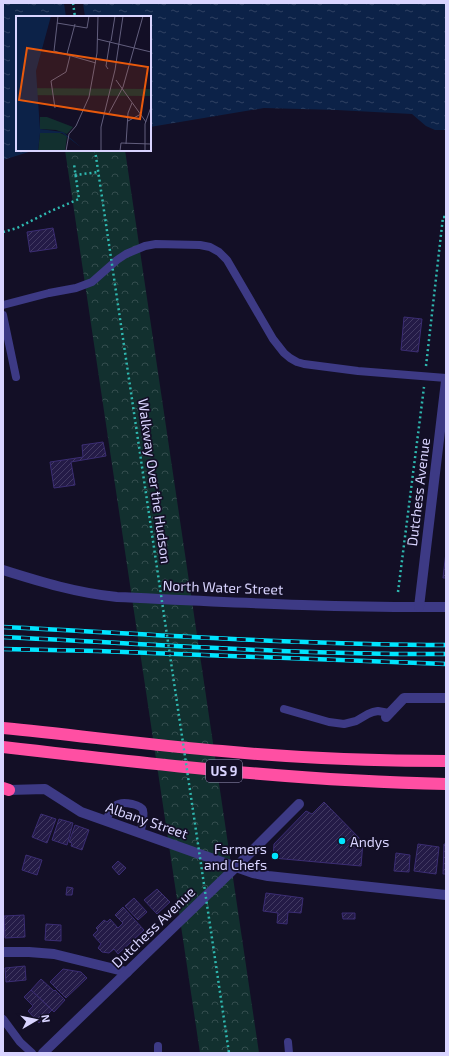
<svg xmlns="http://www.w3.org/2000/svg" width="449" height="1056" viewBox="0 0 449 1056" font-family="'Exo 2',sans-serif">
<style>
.park{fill:url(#park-crowns)}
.water{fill:url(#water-ripples)}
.pier{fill:#130f26}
.building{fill:url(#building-hatch);stroke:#3b2d73}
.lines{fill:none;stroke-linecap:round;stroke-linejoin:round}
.path{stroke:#2fb8b0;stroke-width:2.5;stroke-dasharray:2 3;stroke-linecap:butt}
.lane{stroke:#3d3a85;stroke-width:8}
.street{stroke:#3d3a85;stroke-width:10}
.highway{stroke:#ff4fa3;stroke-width:12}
.rail-casing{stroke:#00e5ff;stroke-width:4.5}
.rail{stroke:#130f26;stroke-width:3;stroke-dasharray:9;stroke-linecap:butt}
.path-bridge{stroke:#2fb8b0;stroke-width:2.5;stroke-dasharray:2 3;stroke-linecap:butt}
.poi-dot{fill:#00e5ff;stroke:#130f26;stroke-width:1.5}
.labels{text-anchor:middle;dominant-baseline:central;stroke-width:3.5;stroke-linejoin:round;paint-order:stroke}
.shield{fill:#130f26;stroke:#9e99be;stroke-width:1}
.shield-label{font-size:13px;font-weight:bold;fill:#d9d4ff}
.street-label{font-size:14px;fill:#d9d4ff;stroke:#130f26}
.poi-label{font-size:14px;fill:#d9d4ff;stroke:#130f26;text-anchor:start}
.inset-road{fill:none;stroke:#625e7d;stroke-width:1}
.view{fill:#e8590c;fill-opacity:0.15;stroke:#e8590c;stroke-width:2}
.inset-edge{fill:none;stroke:#d9d4ff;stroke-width:2}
</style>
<defs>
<pattern id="park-crowns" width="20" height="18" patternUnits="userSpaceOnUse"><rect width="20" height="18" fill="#12302f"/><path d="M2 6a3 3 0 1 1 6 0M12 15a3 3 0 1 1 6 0" fill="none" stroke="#344d4e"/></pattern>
<pattern id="water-ripples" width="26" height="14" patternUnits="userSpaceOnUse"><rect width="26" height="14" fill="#0c2248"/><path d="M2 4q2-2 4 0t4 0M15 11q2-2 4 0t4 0" fill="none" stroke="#2f4163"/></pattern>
<pattern id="building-hatch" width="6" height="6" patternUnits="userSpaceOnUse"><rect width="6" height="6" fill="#241b47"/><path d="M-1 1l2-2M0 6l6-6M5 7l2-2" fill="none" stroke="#433b63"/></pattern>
</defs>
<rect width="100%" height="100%" fill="#130f26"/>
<!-- park -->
<polygon class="park" points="65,150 125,150 259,1053 200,1053"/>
<!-- water -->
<polygon class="water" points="3,3 446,3 446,130 435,130 426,126 412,114 337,110 264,108 150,127 150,17 17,17 17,150 35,150 3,160"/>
<!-- pier -->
<polygon class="pier" points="64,3 83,3 85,17 66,17"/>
<!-- building -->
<g class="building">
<polygon points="53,228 57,248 30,252 27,232"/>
<polygon points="404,317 422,319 418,352 401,350"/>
<polygon points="103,442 106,456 71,462 75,485 54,488 50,462 83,457 82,445"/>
<polygon points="446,552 446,578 443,578"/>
<polygon points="324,802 363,842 361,866 273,858 274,844 306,811 312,814"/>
<polygon points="41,814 56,819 47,843 32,837"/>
<polygon points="59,819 73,823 67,845 52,840"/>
<polygon points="75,825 89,830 82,850 71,846 72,843 69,842"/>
<polygon points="418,844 439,847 436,874 414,871"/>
<polygon points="444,844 446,844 446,874 443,874"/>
<polygon points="396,853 410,855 409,872 394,871"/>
<polygon points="26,855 42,860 37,875 22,870"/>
<polygon points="118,861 126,868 119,875 112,867"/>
<polygon points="67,887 73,888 72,895 66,895"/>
<polygon points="157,889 170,902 157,914 144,900"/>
<polygon points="266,893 303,898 301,913 288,912 287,924 277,923 278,913 263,911"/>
<polygon points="134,898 147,912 138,920 125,906"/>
<polygon points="123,907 144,930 118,954 114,949 109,953 102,952 98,948 101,944 93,935 98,930 96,928 104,920 107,922 110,919 118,928 123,923 115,915"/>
<polygon points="342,913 355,913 355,919 343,919"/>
<polygon points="24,915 25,937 5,938 4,916"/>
<polygon points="46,924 61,925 61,941 45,940"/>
<polygon points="25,966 26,980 6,982 5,968"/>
<polygon points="63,969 81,972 87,978 66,998 50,982"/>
<polygon points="41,979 54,991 55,990 65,1000 54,1012 31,990"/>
<polygon points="31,990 52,1010 39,1023 28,1011 33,1006 24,997"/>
</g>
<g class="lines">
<!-- path -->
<g class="path">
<polyline points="73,3 75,17"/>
<polyline points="75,174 76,175 98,172"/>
<polyline points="3,232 17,228 51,211 79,199 74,164"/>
<polyline points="426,366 443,217 446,217"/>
<polyline points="398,592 424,387"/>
</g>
<!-- lane -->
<g class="lane">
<polyline points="3,305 49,293 76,288 92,282 117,260 126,254 145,246 156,244 200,245 210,247 219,252 227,260 273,339 284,353 290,358 297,362 304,364 358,371 446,378"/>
<polyline points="3,315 16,377"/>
<polyline points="284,709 329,722 344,724 356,721 368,714 373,712 378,711 389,713"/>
<path d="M106,820C112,807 116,800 132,804C136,805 141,806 143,810C145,817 142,826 140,833"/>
<polyline points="3,1019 20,1042 32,1053"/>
<polyline points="288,1042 289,1053"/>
<polyline points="158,1053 158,1046"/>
</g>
<!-- street -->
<g class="street">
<path d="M3,570C41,582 77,593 117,597C227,602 336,608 446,607"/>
<polyline points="419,607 446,381"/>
<polyline points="386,717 404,698 446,698"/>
<polyline points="9,790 45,789 81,812 253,873 268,876 446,895"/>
<polyline points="3,952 29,952 54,954 127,972"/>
<polyline points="43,1053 236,867 299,804"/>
</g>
<!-- highway -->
<g class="highway">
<path d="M3,728C76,735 149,745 222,751C297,758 372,761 446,761"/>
<path d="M3,747C150,764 298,781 446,784"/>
<polyline points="3,788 9,790"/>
</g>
<defs>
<g id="rail">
<path d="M3,627C151,634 298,645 446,645"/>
<path d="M3,637C151,644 298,655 446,654"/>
<polyline points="3,649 98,651 446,664"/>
</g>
</defs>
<!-- rail casing -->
<use href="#rail" class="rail-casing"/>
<!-- rail -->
<use href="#rail" class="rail"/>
<!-- path-bridge -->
<polyline class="path-bridge" points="95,150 229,1053"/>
</g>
<!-- markers -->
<g class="poi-dot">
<circle cx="342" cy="841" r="4"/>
<circle cx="275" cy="856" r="4"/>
</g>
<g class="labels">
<!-- shield labels -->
<rect class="shield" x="206" y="760" width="36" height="22" rx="3"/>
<g class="shield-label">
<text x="224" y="771">US 9</text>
</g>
<!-- street labels -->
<g class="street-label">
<text transform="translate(155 481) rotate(82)">Walkway Over the Hudson</text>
<text transform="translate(418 492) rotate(-83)">Dutchess Avenue</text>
<text transform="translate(223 587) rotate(2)">North Water Street</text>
<text transform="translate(147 820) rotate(19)">Albany Street</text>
<text transform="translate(153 927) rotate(-44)">Dutchess Avenue</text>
</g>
<!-- poi labels -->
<g class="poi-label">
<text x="350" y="841">Andys</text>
<text x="267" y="848" text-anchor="end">Farmers<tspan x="267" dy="16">and Chefs</tspan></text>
</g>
</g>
<!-- overview -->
<g transform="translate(16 16)">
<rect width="135" height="135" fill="#130f26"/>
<path d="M0,72L135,73V80L0,79ZM24,101H31L57,111L51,118L40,114L24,113ZM24,117H44L51,120L49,135H22Z" fill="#12302f"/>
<path d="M0,0H35L20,55L24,113L47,116L66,132L46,117H24L22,135H0Z" fill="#0c2248"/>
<path class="inset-road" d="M42,0L38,35L80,47M41,7L71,12L73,0M81,23L135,36M95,25L99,0M51,38L59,8M92,53L90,50L94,25M100,64L130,106M39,92L35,65L50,56L54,40M93,97L107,71L127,0M112,105L125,98M110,128L112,97L116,87M50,135L53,118L60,110L73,81L81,37L82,0M85,135V111L99,54L107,0M104,135L105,127L135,128M129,135V108L135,91"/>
<path class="view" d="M11,32L132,51L124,103L3,84Z"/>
<rect width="135" height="135" class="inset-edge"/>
</g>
<!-- border -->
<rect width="449" height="1056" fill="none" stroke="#d9d4ff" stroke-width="8"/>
<!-- north arrow -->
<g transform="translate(36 1020) rotate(81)" stroke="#130f26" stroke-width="3" paint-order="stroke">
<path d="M0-3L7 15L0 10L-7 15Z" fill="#d9d4ff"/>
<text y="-6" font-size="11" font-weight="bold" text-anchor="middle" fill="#d9d4ff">N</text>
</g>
</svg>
